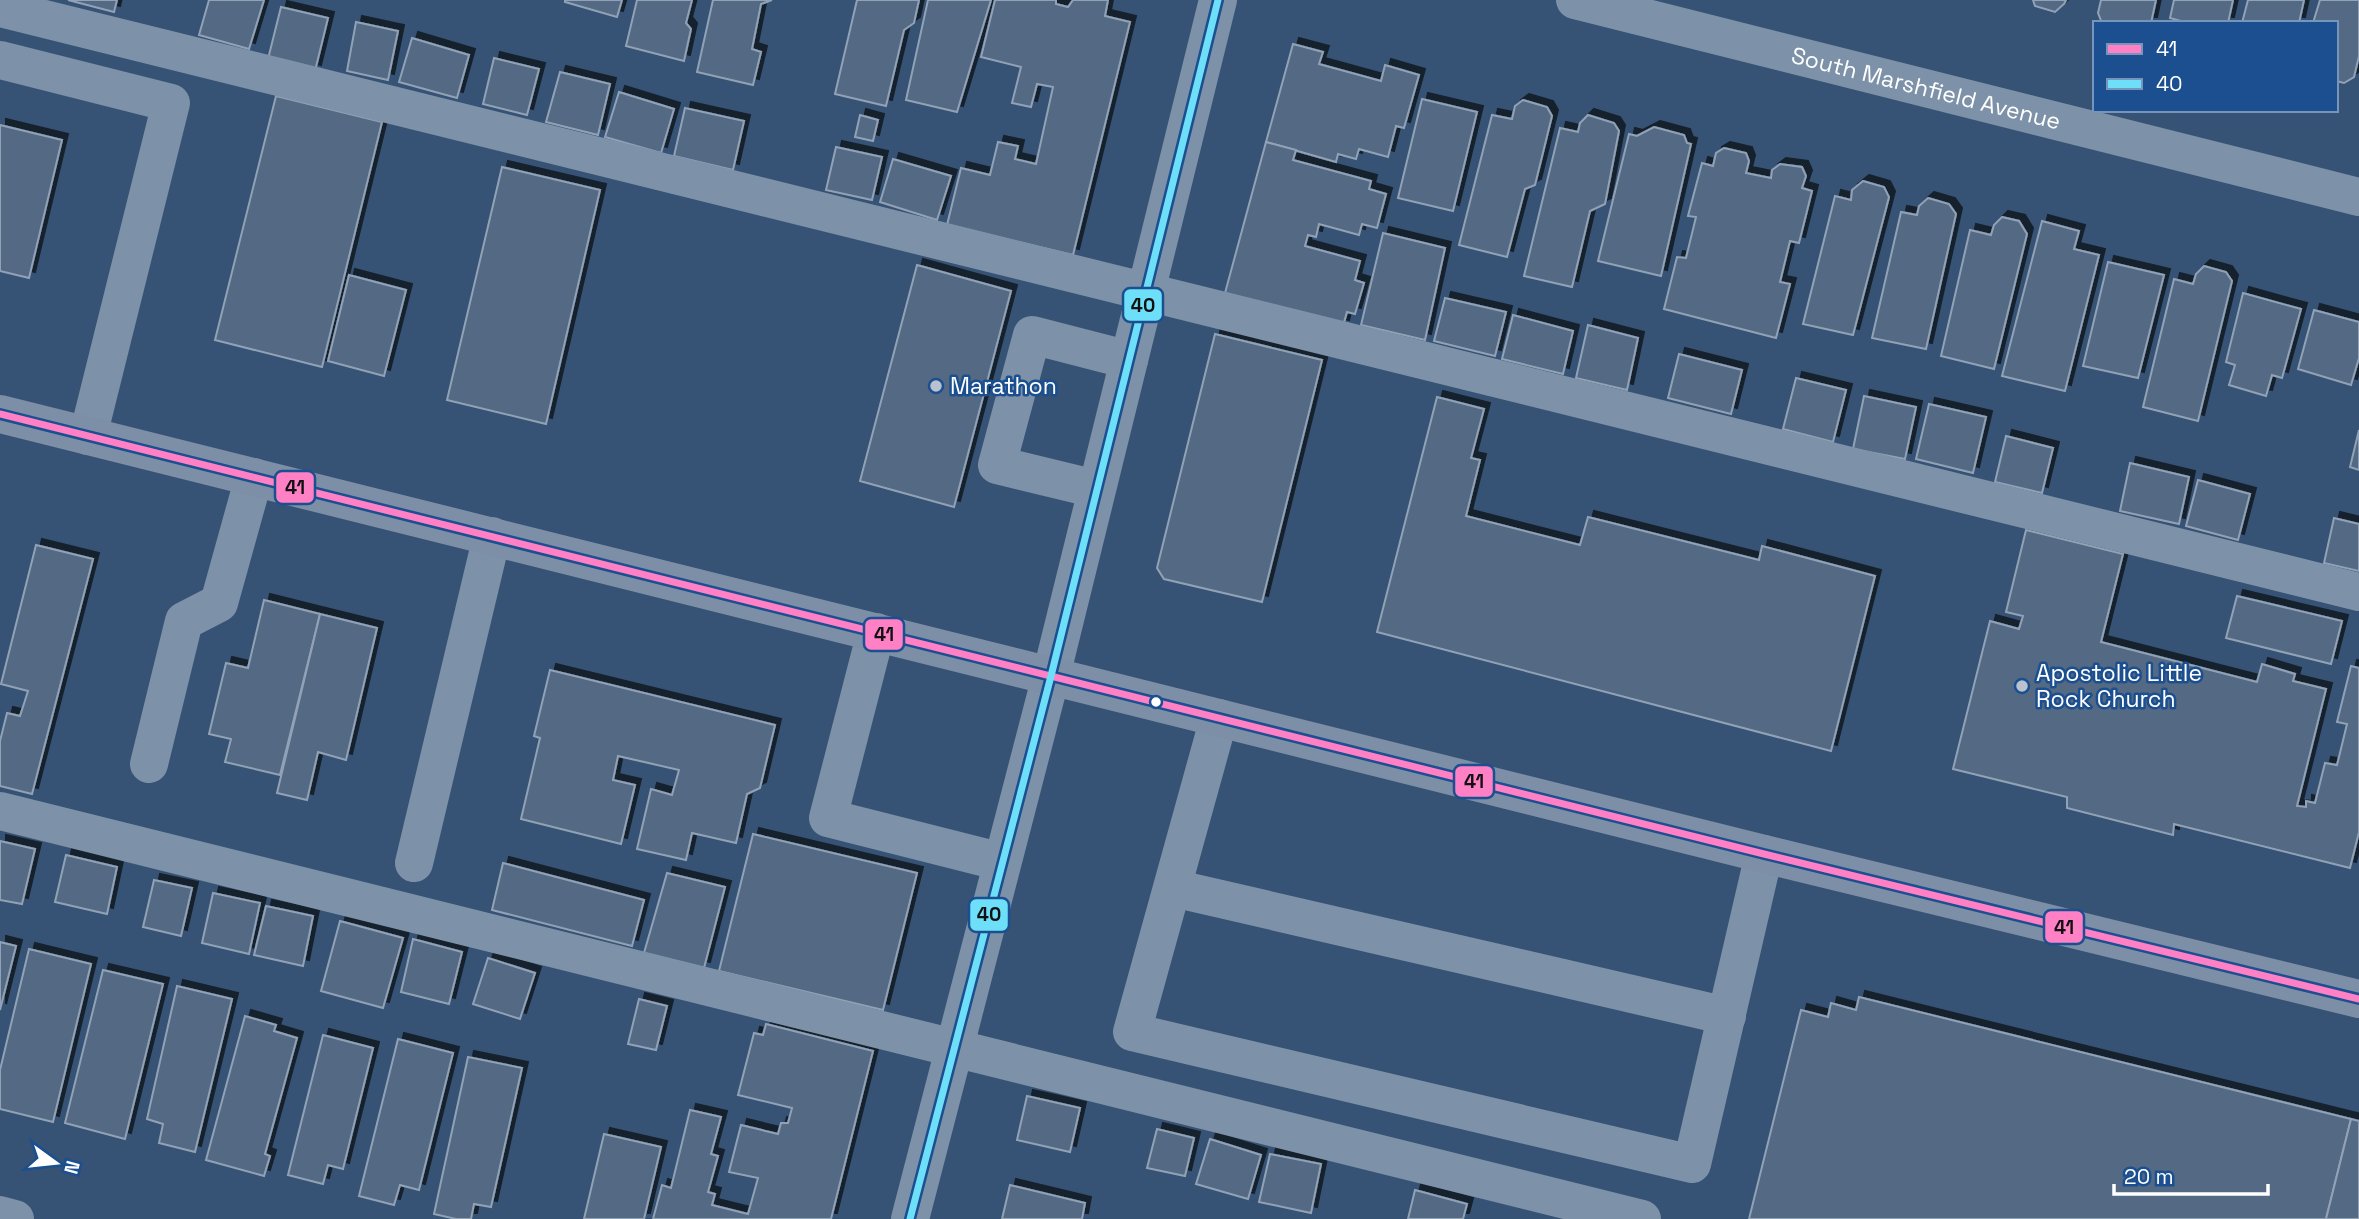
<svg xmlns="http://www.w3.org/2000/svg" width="2359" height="1219" viewBox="0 0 2359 1219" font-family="'Space Grotesk',sans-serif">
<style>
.building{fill:#526984;stroke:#92a2b6;stroke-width:2;filter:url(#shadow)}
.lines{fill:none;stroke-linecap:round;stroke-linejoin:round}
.minor{stroke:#7d92a8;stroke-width:38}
.major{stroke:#7d8ea7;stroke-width:38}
.bus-1-casing{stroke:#1b4f8f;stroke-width:12}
.bus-2-casing{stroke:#1b4f8f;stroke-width:12}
.bus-1{stroke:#ff80c5;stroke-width:7}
.bus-2{stroke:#6ddff8;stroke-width:7}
.poi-dot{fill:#b9c2ce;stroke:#1b4f8f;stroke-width:2.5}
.bus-dot{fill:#fff;stroke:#1b4f8f;stroke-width:2.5}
.labels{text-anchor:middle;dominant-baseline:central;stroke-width:5;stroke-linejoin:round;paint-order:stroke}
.street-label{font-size:23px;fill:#fff;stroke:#1b4f8f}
.poi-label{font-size:23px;fill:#fff;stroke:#1b4f8f;text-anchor:start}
.line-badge{stroke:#1b4f8f;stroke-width:2.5}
.pale-badge-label{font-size:19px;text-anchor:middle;font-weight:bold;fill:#111}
</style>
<defs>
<filter id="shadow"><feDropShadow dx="6" dy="-6" stdDeviation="0" flood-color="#0009"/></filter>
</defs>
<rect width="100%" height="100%" fill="#365274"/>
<!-- building -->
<g class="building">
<polygon points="68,0 117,0 114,12"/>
<polygon points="209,0 264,0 249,49 199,35"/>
<polygon points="565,0 622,0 617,17 565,2"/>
<polygon points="637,0 692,0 686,23 691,29 684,61 626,46"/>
<polygon points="713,0 772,0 761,4 752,49 761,52 753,85 697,72"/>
<polygon points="857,0 919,0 914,23 904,30 886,106 835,94"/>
<polygon points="928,0 991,0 957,112 906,100"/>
<polygon points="995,0 1056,0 1056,4 1068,7 1073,0 1108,0 1105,16 1130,22 1073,255 947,225 961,168 990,175 998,142 1018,146 1015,159 1036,164 1053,87 1037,84 1031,107 1012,103 1021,67 981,57"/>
<polygon points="2033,0 2066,0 2064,4 2055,12 2035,6"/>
<polygon points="2101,0 2156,0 2151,23 2102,23 2098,13"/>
<polygon points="2174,0 2233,0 2228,23 2188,23 2170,18"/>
<polygon points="2248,0 2304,0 2299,23 2242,23"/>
<polygon points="2320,0 2359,0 2359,56 2354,77 2344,83 2336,81 2336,23 2313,23"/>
<polygon points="281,7 328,18 315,71 268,59"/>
<polygon points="356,22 398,31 388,80 347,71"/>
<polygon points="412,38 469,55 457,98 399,82"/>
<polygon points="1293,44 1323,52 1319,64 1381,81 1385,65 1419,75 1404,128 1396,126 1388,157 1359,149 1356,159 1338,154 1336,162 1266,142"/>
<polygon points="494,58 539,69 527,115 483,104"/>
<polygon points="560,72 610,84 598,135 546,122"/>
<polygon points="619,92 674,109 661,153 605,137"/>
<polygon points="276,96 382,122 322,367 215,340"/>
<polygon points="1422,99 1477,112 1453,211 1398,198"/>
<polygon points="1523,100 1547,107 1552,116 1535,185 1525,189 1507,257 1459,245 1492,115 1512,119 1515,106"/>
<polygon points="685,108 744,121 733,170 674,156"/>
<polygon points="860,115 878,120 873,141 855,137"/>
<polygon points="1588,115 1614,123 1619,131 1605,204 1590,211 1572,287 1524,276 1560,128 1578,132 1580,123"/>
<polygon points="0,125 62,140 29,278 0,271"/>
<polygon points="1654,127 1684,135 1687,143 1691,144 1661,276 1598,261 1629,134 1637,136"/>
<polygon points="1266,142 1296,150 1293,160 1371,181 1369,189 1386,194 1377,228 1362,224 1359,235 1319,224 1316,237 1308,235 1305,246 1360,261 1355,280 1364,283 1355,314 1347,312 1343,326 1225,293"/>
<polygon points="836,147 882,157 872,200 826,190"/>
<polygon points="1724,148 1746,153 1749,161 1746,173 1771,178 1772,170 1780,164 1802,167 1806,176 1802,188 1812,191 1799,243 1790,241 1780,282 1790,284 1776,338 1664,309 1677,257 1686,258 1696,217 1688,216 1702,163 1713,166 1716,153"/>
<polygon points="893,159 951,176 937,220 880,202"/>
<polygon points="502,167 600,190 546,424 447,400"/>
<polygon points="1863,181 1884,187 1889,197 1853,335 1803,324 1835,196 1851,200 1852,190"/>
<polygon points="1928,198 1949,204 1956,214 1926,349 1872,338 1901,212 1917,215 1919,206"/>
<polygon points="2002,217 2019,221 2027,234 1994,369 1941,356 1970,230 1991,235 1994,225"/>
<polygon points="2042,221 2079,231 2074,249 2099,255 2065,391 2002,376"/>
<polygon points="1383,233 1445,248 1425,340 1361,325"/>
<polygon points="2108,262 2164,275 2138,378 2083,366"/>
<polygon points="917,265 1011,291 954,507 860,481"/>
<polygon points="2204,266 2226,272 2232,281 2198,421 2143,407 2174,279 2193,284 2196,274"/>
<polygon points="349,275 406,290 384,376 328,361"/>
<polygon points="2243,293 2301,309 2282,378 2272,375 2266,396 2229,385 2235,365 2226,362"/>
<polygon points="1445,298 1506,312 1495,356 1434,341"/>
<polygon points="2314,310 2359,322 2359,358 2351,385 2298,369"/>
<polygon points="1513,315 1573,331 1563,374 1502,359"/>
<polygon points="1588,325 1638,338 1627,390 1576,378"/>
<polygon points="1215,334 1322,360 1262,602 1164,579 1157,568"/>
<polygon points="1679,354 1742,370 1731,414 1668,398"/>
<polygon points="1796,378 1846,390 1833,442 1783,429"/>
<polygon points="1864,396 1916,407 1905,459 1853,449"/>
<polygon points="1437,397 1484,409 1471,458 1480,460 1466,516 1580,545 1588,517 1759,560 1762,546 1875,576 1831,751 1377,632"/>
<polygon points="1929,404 1986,417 1973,473 1916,459"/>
<polygon points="2359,430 2359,470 2350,467"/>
<polygon points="2006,436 2053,448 2042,493 1995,482"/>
<polygon points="2130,463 2189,477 2179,524 2120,511"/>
<polygon points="2198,480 2250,494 2238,540 2186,526"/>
<polygon points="2334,518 2359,524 2359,571 2324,563"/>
<polygon points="2026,530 2123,554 2101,642 2257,682 2262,664 2295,674 2293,681 2326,689 2297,806 2306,807 2306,801 2315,803 2325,763 2337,765 2347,724 2337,722 2351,666 2359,668 2359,832 2350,868 2174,824 2173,835 2067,808 2067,797 1953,769 1990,621 2019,629 2023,616 2006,612"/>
<polygon points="36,545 93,559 32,794 0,786 0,741 7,713 20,716 28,691 1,684"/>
<polygon points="2237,596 2342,621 2331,664 2226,638"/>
<polygon points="264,600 320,614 280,775 225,762 231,739 209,734 226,663 248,668"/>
<polygon points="320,614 377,628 346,760 318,752 307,800 277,793"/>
<polygon points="550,670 775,725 760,788 747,794 736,843 692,833 686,860 637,849 651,789 672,795 679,770 618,756 613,780 635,785 621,844 521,819 540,738 534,736"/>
<polygon points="753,834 917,873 883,1010 719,971"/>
<polygon points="0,841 35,849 22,904 0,900"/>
<polygon points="66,855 117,867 107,914 55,902"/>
<polygon points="503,863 644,900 632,946 492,910"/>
<polygon points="667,873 725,887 704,968 644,953"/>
<polygon points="154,880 192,888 181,936 143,927"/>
<polygon points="213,893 260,903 249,954 202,943"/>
<polygon points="266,906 313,916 303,966 254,955"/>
<polygon points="340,921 403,938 383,1008 321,991"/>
<polygon points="413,939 462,952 449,1004 401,992"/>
<polygon points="0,942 16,946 0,1010"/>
<polygon points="29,949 91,964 53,1122 0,1109 0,1070"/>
<polygon points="488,958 535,973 520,1019 473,1004"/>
<polygon points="103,970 163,984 125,1139 65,1123"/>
<polygon points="177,986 232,999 195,1152 159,1143 163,1124 147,1119"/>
<polygon points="1859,997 2351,1119 2326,1219 1749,1219 1801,1010 1828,1017 1831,1003 1856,1010"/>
<polygon points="639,999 667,1006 656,1050 628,1044"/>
<polygon points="245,1016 276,1025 274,1031 297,1038 265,1154 270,1156 264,1176 206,1160"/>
<polygon points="766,1024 873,1051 831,1219 653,1219 662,1185 671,1188 690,1110 721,1117 711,1154 718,1156 708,1192 715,1194 712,1205 748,1214 758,1178 729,1172 741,1125 778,1134 781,1123 788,1123 792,1108 738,1095 754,1033 763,1035"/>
<polygon points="323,1035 373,1048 343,1169 328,1165 323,1184 288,1175"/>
<polygon points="398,1039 453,1053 419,1190 400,1185 394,1205 359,1196"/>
<polygon points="468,1057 522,1068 491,1207 474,1204 471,1219 456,1219 434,1214"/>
<polygon points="1027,1096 1080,1108 1070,1152 1017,1140"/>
<polygon points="2351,1119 2359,1121 2359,1219 2326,1219"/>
<polygon points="1157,1129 1194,1138 1185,1176 1147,1168"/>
<polygon points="604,1134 661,1147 644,1219 584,1219"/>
<polygon points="1210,1139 1261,1155 1248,1199 1196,1184"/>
<polygon points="1270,1154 1321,1164 1311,1213 1259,1202"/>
<polygon points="1010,1185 1085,1203 1082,1219 1002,1219"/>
<polygon points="1415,1190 1467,1204 1463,1219 1408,1219"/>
</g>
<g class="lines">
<!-- minor -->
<g class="minor">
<path id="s1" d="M1575,0L2359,197"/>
<polyline points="0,8 2359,592"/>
<polyline points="0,60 171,103 88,436"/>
<polyline points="1096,489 997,465 1032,335 1129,360"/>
<polyline points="876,632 828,818 1002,862"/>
<polyline points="1219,718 1132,1032 1692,1164 1764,854"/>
<polyline points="149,764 184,621 219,603 254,477"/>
<polyline points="0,811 1642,1219"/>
<polyline points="414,863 492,536"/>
<polyline points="1173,888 1727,1016"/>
<polyline points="0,1215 15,1219"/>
<polyline points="910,1219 1051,676 1218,0"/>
</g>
<!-- major -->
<polyline class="major" points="0,414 1764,854 2359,999"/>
<defs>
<polyline id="bus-1" points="0,414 1764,854 2359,999"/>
<polyline id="bus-2" points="910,1219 1051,676 1218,0"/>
</defs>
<!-- bus-1 casing -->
<use href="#bus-1" class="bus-1-casing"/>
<!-- bus-2 casing -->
<use href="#bus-2" class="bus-2-casing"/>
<!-- bus-1 -->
<use href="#bus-1" class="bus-1"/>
<!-- bus-2 -->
<use href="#bus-2" class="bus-2"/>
</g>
<!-- markers -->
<g class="poi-dot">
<circle cx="936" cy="386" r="7"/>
<circle cx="2022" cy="686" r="7"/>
</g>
<circle class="bus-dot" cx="1156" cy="702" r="6"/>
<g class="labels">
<!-- street labels -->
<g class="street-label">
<text stroke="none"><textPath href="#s1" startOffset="362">South Marshfield Avenue</textPath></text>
</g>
<!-- poi labels -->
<g class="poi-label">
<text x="950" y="386">Marathon</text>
<text x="2036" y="673">Apostolic Little<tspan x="2036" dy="26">Rock Church</tspan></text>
</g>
</g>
<g class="line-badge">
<rect x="1123" y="288" width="40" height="34" rx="7" fill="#6ddff8"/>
<rect x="275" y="471" width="40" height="33" rx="7" fill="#ff80c5"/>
<rect x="864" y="618" width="40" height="33" rx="7" fill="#ff80c5"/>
<rect x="1454" y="765" width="40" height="33" rx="7" fill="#ff80c5"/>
<rect x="969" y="898" width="40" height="34" rx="7" fill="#6ddff8"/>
<rect x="2044" y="910" width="40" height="34" rx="7" fill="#ff80c5"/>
</g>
<g class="pale-badge-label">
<text x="1143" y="312">40</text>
<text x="295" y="494">41</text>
<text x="884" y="641">41</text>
<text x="1474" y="788">41</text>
<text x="989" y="921">40</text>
<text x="2064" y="934">41</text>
</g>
<!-- legend -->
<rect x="2093" y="21" width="245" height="91" fill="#1b4f8f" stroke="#7695bc" stroke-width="2"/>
<rect x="2107" y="44" width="35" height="10" fill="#ff80c5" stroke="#7695bc" stroke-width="2"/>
<text x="2156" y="56" font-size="21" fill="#ffffff">41</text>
<rect x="2107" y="79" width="35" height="10" fill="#6ddff8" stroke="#7695bc" stroke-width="2"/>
<text x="2156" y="91" font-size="21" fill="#ffffff">40</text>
<!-- north arrow -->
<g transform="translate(56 1163) rotate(105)" stroke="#1b4f8f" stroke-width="5" paint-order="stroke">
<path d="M0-5L12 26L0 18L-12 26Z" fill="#ffffff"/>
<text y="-10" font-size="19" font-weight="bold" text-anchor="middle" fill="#ffffff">N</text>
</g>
<!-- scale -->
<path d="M2114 1184v10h154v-10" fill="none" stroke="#ffffff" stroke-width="3.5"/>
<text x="2124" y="1184" font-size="21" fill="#ffffff" stroke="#1b4f8f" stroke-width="5" paint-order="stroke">20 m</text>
</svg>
